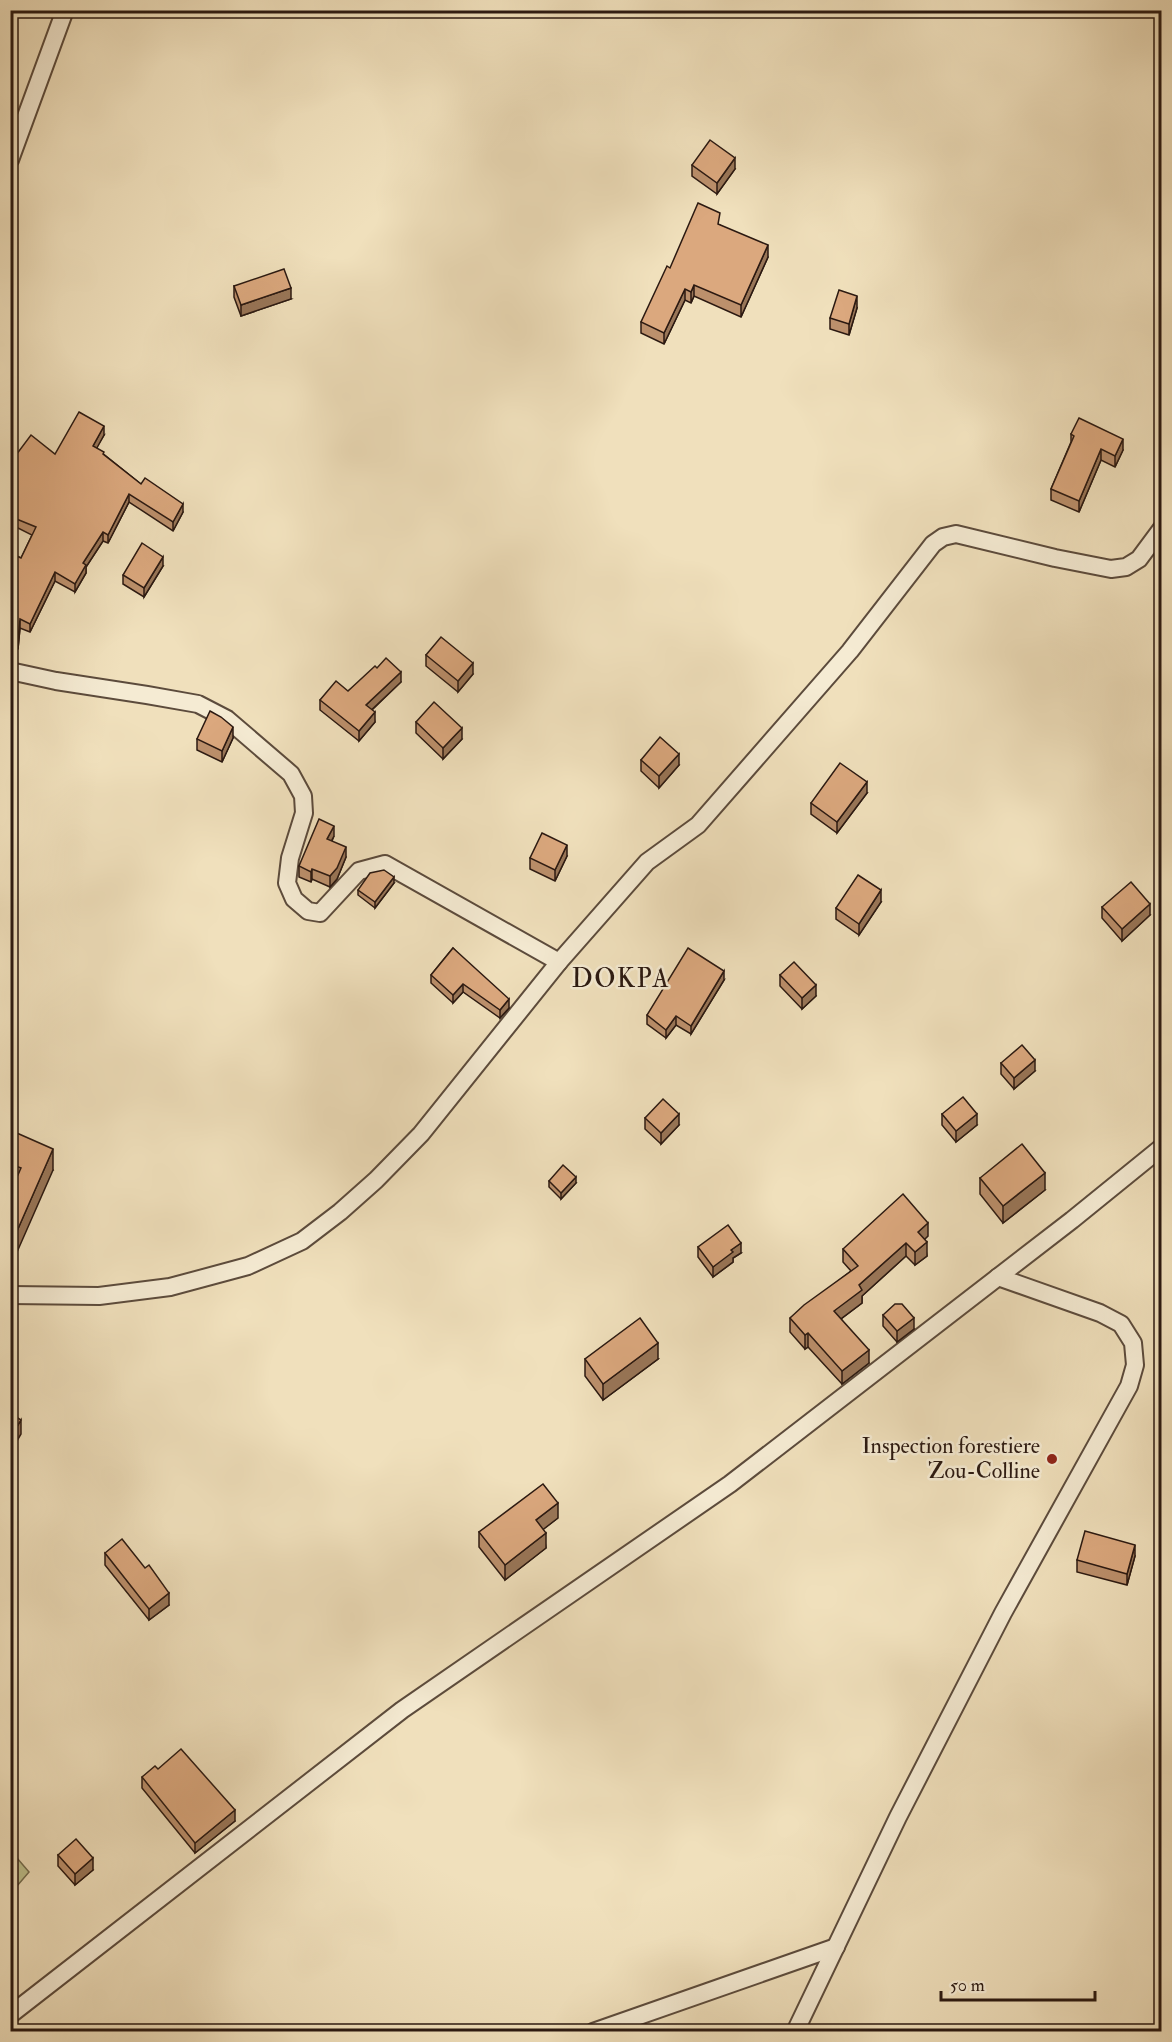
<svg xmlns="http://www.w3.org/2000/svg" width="1172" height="2042" viewBox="0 0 1172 2042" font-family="'IM FELL Double Pica',serif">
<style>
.green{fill:#bec18d;stroke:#746d4f;stroke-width:1.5}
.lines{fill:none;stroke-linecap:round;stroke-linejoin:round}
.street-casing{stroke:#5c4b3c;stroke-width:20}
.street{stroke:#f5ebd3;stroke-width:16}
.wall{fill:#bc906c;stroke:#2b1911;stroke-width:1.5}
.shaded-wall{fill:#997658;stroke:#2b1911;stroke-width:1.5}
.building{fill:#dba87e;stroke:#2b1911;stroke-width:1.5}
.poi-dot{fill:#8f2418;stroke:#f5ebd3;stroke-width:2}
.labels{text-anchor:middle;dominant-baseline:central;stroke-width:5;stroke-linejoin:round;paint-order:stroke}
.poi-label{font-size:22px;fill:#2b1911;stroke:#f5ebd3;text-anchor:end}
.quarter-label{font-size:26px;letter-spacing:1.5px;fill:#2b1911;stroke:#f5ebd3}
</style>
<rect width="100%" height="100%" fill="#f0e0bc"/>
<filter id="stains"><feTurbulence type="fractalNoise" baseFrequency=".00333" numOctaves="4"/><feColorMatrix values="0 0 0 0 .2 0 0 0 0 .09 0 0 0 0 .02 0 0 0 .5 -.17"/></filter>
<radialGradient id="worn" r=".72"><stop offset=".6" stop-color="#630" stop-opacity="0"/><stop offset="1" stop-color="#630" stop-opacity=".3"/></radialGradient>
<!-- green -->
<polygon class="green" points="11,1851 29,1872 11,1893 10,1893"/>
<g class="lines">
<defs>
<g id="street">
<polyline points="10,160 65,10"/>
<polyline points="10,671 56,681 147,695 198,704 227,719 291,774 303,796 304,813 290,858 287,883 294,899 308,911 320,913 359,871 385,864 559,962"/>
<polyline points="10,1295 99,1296 170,1287 248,1266 302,1241 340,1212 376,1180 421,1134 559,962 647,862 698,825 850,651 933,544 943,537 956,534 1055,558 1111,569 1126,567 1139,559 1162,528"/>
<polyline points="10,2015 402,1710 730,1484 1072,1220 1162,1147"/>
<polyline points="593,2032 836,1947"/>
<polyline points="795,2032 898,1817 1003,1613 1129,1386 1135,1365 1133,1343 1121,1324 1100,1313 998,1277"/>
</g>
</defs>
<!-- street casing -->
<use href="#street" class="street-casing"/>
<!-- street -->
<use href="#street" class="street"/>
</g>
<!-- wall -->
<g class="wall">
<polygon points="692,165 735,169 717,194 692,176"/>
<polygon points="720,225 768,257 741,317 694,296 691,303 685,300 664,344 641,333 641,322"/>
<polygon points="234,286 291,299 241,316 234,297"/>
<polygon points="857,308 849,335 830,329 830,318"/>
<polygon points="1071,434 1123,450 1115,467 1101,460 1079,512 1051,500 1051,489 1071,442"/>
<polygon points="104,435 96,448 141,484 183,512 173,531 129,502 108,543 103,541 86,567 86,573 75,592 55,581 30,632 20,628 18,649 10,648 10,553 21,558 32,535 14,526 14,522 10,518 10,463 55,454"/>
<polygon points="163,566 144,597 123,584 123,575"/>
<polygon points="426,655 473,674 458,692 426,666"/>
<polygon points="377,668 401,682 372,710 375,722 359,741 320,710 320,700 348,691"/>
<polygon points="416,722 462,739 443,759 416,733"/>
<polygon points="233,738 222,762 197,750 197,739"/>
<polygon points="641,760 679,765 659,788 641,771"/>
<polygon points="867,793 837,833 811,814 811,803"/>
<polygon points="334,836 332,841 346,857 337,879 330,887 312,879 311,882 299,877 299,866"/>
<polygon points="567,856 555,881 530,869 530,858"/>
<polygon points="394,883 375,908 358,895 358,890"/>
<polygon points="881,902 859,935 836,919 836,908"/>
<polygon points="1102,907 1150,915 1122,941 1102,918"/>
<polygon points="453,948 509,1008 500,1018 463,992 453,1003 431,983 431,975"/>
<polygon points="780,975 816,996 802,1009 780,986"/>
<polygon points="724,980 691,1034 676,1025 666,1038 647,1024 647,1015"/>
<polygon points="1001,1063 1035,1071 1014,1089 1001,1074"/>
<polygon points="942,1114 977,1125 956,1142 942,1125"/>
<polygon points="645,1118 679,1125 661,1144 645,1129"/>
<polygon points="10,1130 53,1170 13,1187 10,1185"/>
<polygon points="980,1178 1045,1190 1003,1223 980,1194"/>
<polygon points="549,1181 576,1183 561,1199 549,1187"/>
<polygon points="928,1236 924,1239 927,1256 915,1265 906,1256 862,1296 862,1303 841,1319 869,1363 842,1384 808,1347 805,1349 790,1332 790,1318 851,1271 843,1262 843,1249"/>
<polygon points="698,1247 741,1253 733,1258 733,1262 713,1277 698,1257"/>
<polygon points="883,1315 914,1329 897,1342 883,1326"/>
<polygon points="585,1359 658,1359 603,1400 585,1376"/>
<polygon points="558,1518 543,1529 546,1548 505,1580 479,1547 479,1532"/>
<polygon points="105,1553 169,1605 149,1620 105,1565"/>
<polygon points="1135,1556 1127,1585 1077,1572 1077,1560"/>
<polygon points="158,1769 235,1821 195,1853 142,1788 142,1777"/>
<polygon points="58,1855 93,1870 75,1885 58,1866"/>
</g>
<!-- shaded-wall -->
<g class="shaded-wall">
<polygon points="735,158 735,169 717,194 717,183"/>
<polygon points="768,245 768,257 741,317 741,305"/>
<polygon points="694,285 694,296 691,303 691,292"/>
<polygon points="291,288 291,299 241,316 241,305"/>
<polygon points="685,289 685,300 664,344 664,333"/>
<polygon points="857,296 857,308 849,335 849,324"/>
<polygon points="104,426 104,435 93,455 93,446"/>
<polygon points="1123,439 1123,450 1115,467 1115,456"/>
<polygon points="1101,449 1101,460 1079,512 1079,501"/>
<polygon points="129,494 129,502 108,543 108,535"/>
<polygon points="183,504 183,512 173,531 173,522"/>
<polygon points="103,532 103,541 86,567 86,573 75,592 75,584 83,563"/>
<polygon points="163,557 163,566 144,597 144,588"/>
<polygon points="55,572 55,581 30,632 30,624"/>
<polygon points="20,619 20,628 18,649 18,640"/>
<polygon points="473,663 473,674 458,692 458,681"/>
<polygon points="401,672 401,682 366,715 366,705"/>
<polygon points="375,712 375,722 359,741 359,731"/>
<polygon points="233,727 233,738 222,762 222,751"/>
<polygon points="462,728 462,739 443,759 443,748"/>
<polygon points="679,754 679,765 659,788 659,776"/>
<polygon points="867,782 867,793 837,833 837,822"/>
<polygon points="334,826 334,836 327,849 327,839"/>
<polygon points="567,845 567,856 555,881 555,870"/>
<polygon points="346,847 346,857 337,879 330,887 330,876"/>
<polygon points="312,869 312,879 311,882 311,872"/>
<polygon points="394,877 394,883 375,908 375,902"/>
<polygon points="881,890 881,902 859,935 859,924"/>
<polygon points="1150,904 1150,915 1122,941 1122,929"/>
<polygon points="724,971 724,980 691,1034 691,1026"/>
<polygon points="463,984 463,992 453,1003 453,995"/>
<polygon points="816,985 816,996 802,1009 802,998"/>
<polygon points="509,999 509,1008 500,1018 500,1010"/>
<polygon points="676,1016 676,1025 666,1038 666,1030"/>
<polygon points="1035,1060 1035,1071 1014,1089 1014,1078"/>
<polygon points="679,1114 679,1125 661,1144 661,1133"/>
<polygon points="977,1114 977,1125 956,1142 956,1131"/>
<polygon points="53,1149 53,1170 10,1268 10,1247"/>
<polygon points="1045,1173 1045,1190 1003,1223 1003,1206"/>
<polygon points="576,1177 576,1183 561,1199 561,1193"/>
<polygon points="928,1223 928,1236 918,1246 918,1232"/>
<polygon points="927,1242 927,1256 915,1265 915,1252"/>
<polygon points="741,1243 741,1253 733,1258 733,1262 713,1277 713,1267 731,1250"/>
<polygon points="906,1243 906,1256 862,1296 862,1303 834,1324 834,1311 859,1285"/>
<polygon points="914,1318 914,1329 897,1342 897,1331"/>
<polygon points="808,1333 808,1347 805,1349 805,1335"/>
<polygon points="658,1343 658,1359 603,1400 603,1384"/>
<polygon points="869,1350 869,1363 842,1384 842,1371"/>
<polygon points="21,1420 21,1434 10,1453 10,1438"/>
<polygon points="558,1503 558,1518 536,1535 536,1520"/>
<polygon points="546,1533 546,1548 505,1580 505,1565"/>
<polygon points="1135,1545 1135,1556 1127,1585 1127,1574"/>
<polygon points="169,1593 169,1605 149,1620 149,1609"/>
<polygon points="235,1810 235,1821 195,1853 195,1843"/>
<polygon points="93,1858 93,1870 75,1885 75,1874"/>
</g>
<!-- building -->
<g class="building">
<polygon points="710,140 735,158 717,183 692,165"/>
<polygon points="698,203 720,213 718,224 768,245 741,305 694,285 691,292 685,289 664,333 641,322 667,266 670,268"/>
<polygon points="284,269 291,288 241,305 234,286"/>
<polygon points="839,290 857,296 849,324 830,318"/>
<polygon points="79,412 104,426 93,446 104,452 103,454 141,484 145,478 183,504 173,522 129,494 108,535 103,532 83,563 86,565 75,584 55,572 30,624 20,619 18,640 10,639 10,553 21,558 36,527 14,518 15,514 10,510 10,463 31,435 55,454"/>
<polygon points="1079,418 1123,439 1115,456 1101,449 1079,501 1051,489 1074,436 1071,434"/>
<polygon points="142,543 163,557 144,588 123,575"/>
<polygon points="441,637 473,663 458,681 426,655"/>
<polygon points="386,658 401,672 366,705 375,712 359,731 320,700 336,681 348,691 375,666 377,668"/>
<polygon points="434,702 462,728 443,748 416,722"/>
<polygon points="210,711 221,717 233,727 222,751 197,739"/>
<polygon points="660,737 679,754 659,776 641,760"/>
<polygon points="840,763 867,782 837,822 811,803"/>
<polygon points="319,819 334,826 327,839 346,847 337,868 330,876 312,869 311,872 299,866"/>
<polygon points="542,833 567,845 555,870 530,858"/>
<polygon points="384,870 394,877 375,902 358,890 370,873"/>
<polygon points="858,875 881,890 859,924 836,908"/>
<polygon points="1131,882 1150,904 1122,929 1102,907"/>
<polygon points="453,948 509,999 500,1010 463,984 453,995 431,975"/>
<polygon points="688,948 724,971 691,1026 676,1016 666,1030 647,1015"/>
<polygon points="794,962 816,985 802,998 780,975"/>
<polygon points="1022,1045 1035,1060 1014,1078 1001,1063"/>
<polygon points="963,1097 977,1114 956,1131 942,1114"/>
<polygon points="663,1099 679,1114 661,1133 645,1118"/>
<polygon points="10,1130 53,1149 10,1247 10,1193 21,1168 10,1164"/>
<polygon points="1022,1144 1045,1173 1003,1206 980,1178"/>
<polygon points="563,1165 576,1177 561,1193 549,1181"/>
<polygon points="903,1194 928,1223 918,1232 927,1242 915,1252 906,1243 859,1285 862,1290 834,1311 869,1350 842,1371 808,1333 805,1335 790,1318 804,1305 858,1266 843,1249"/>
<polygon points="728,1225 741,1243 731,1250 733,1252 713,1267 698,1247"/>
<polygon points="895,1304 902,1304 914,1318 897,1331 883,1315"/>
<polygon points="640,1318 658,1343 603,1384 585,1359"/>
<polygon points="10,1413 21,1420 10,1438"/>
<polygon points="543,1484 558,1503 536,1520 546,1533 505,1565 479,1532"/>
<polygon points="1085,1531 1135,1545 1127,1574 1077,1560"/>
<polygon points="122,1539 145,1568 149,1565 169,1593 149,1609 105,1553"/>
<polygon points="181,1749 235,1810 195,1843 142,1777 155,1766 158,1769"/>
<polygon points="76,1839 93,1858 75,1874 58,1855"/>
</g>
<!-- markers -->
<circle class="poi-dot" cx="1052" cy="1459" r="6"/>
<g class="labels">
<!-- poi labels -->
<g class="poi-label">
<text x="1040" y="1446">Inspection forestiere<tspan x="1040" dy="25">Zou-Colline</tspan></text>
</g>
<!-- quarter labels -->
<g class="quarter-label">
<text x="621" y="979">DOKPA</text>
</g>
</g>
<!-- margin -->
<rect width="1172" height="2042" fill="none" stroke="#f0e0bc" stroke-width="36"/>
<rect x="12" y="12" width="1148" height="2018" fill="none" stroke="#2b1911" stroke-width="3"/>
<rect x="18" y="18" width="1136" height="2006" fill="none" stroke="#2b1911" stroke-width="1.5"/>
<!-- scale -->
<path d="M941 1991v9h154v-9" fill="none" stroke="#2b1911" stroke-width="3"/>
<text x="950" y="1991" font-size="18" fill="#2b1911" stroke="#f5ebd3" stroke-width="4.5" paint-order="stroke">50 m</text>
<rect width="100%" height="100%" filter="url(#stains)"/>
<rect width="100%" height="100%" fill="url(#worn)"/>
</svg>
